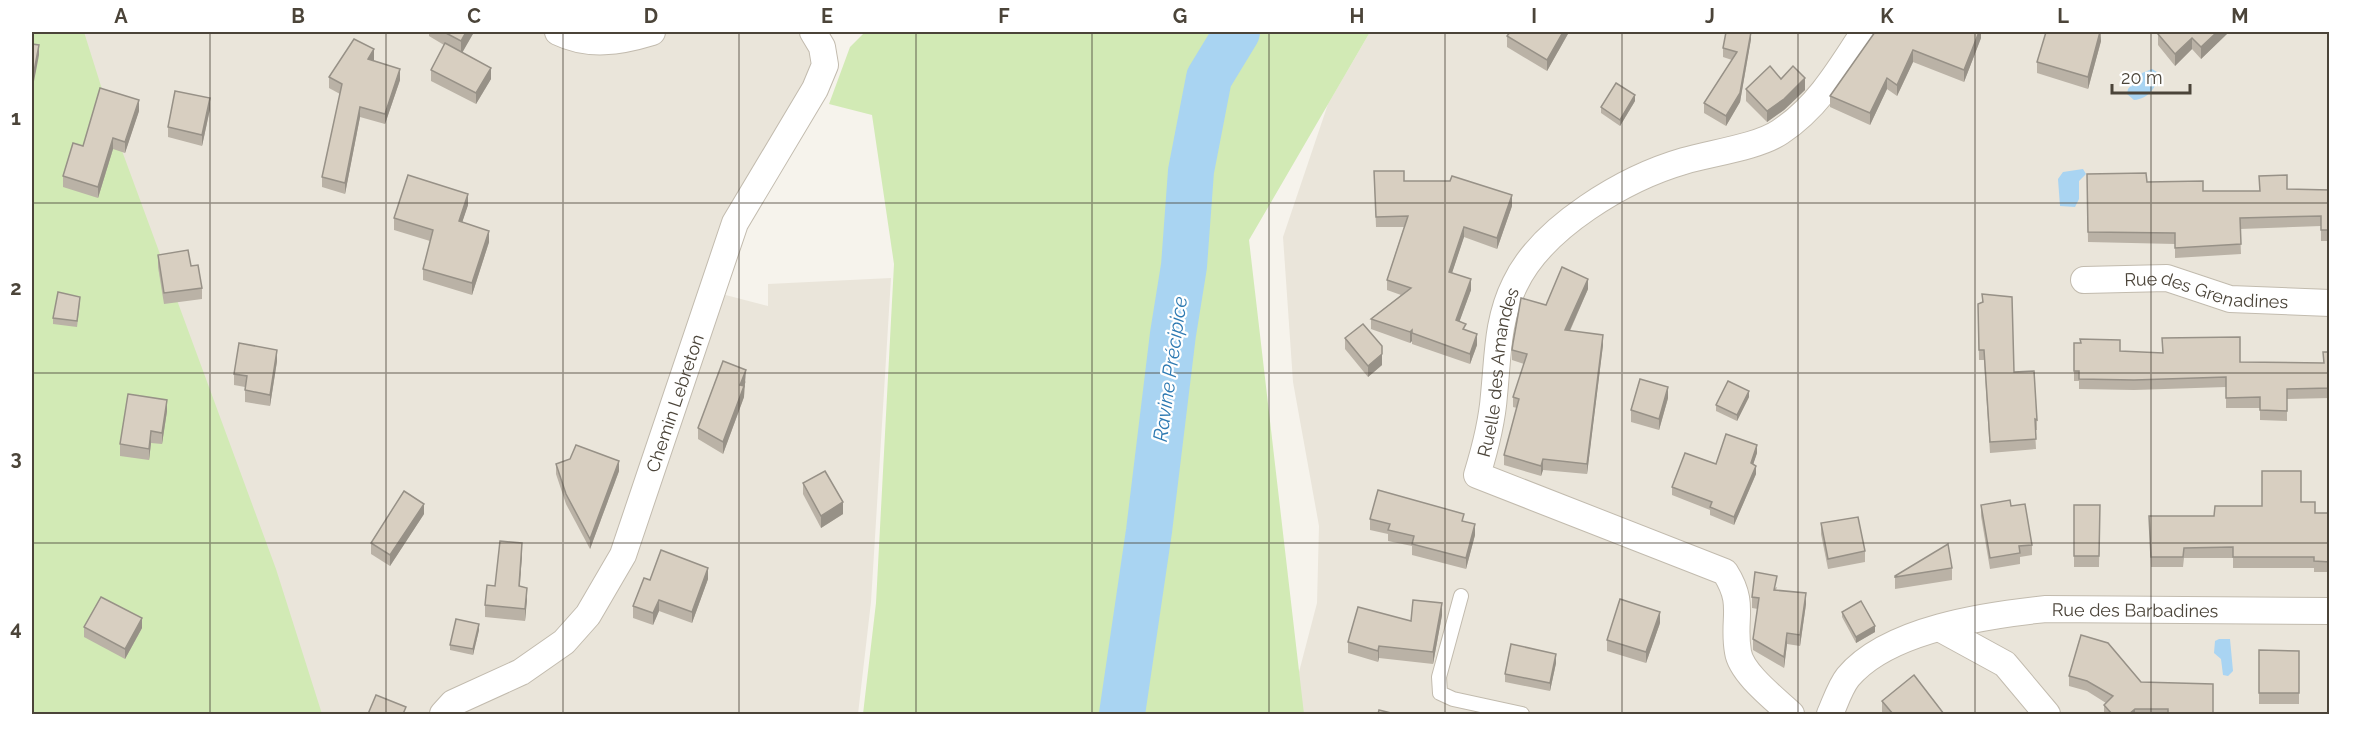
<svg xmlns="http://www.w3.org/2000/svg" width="2361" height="746" viewBox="0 0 2361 746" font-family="Raleway,sans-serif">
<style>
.residential{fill:#eae5da}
.green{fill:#d2eab5}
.water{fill:#a9d4f2}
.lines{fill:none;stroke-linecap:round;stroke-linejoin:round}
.river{stroke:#a9d4f2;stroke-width:46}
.lane-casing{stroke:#c2bbae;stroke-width:16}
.street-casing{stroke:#c2bbae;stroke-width:28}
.lane{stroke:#fff;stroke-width:14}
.street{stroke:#fff;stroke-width:26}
.wall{fill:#bab2a6}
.shaded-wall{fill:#979187}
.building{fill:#d8cfc1;stroke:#979187;stroke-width:1.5}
.grid{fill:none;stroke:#4b4439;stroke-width:1.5;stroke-opacity:0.55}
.labels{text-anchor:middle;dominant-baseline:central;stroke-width:4.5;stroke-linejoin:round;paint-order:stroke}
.street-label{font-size:18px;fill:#4b4439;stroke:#fff}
.water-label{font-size:20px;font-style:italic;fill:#2e7ab2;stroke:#fff}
.neatline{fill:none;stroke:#4b4439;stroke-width:2}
.grid-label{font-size:20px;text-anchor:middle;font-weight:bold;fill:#4b4439}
</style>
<rect width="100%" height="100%" fill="#f6f3ec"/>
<!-- residential -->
<g class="residential">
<polygon points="32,32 813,32 825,65 714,292 768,306 768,284 891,278 871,602 858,714 32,714"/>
<polygon points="1370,32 2329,32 2329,714 1288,714 1317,603 1319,526 1293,382 1283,237 1328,104"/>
</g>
<!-- green -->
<g class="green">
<polygon points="32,32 84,32 118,140 276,569 322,714 32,714"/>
<polygon points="865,32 1370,32 1249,240 1304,714 863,714 876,603 894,264 872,115 829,104 850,47"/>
</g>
<!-- water -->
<g class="water">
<path d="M2152,69L2157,72C2159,86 2148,99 2134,100L2127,94L2128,89L2142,73Z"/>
<polygon points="2083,169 2086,174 2079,181 2079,199 2075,207 2060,206 2058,179 2063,172"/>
<polygon points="2219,639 2230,639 2233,671 2228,676 2223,675 2221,659 2214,653 2215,641"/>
</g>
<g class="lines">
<!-- river -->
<polyline class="river" points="1122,714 1149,531 1173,334 1184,266 1191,171 1209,78 1237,32"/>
<defs>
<polyline id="lane" points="1461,596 1439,677 1440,693 1453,699 1522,714"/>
<g id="street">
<path d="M558,32C589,47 619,42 652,32"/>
<path id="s1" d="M2084,280L2167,278L2230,299L2330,303"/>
<polyline points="1941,629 2005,664 2047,714"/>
<path id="s2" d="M443,714L453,703L521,672L564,642L588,615L623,555L735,223L815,89L825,65L822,47L813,32"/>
<path id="s3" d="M1791,714C1775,699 1741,673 1738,652C1732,618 1746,605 1725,572L1477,475C1485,449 1492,423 1494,395C1498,356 1497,320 1515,284C1542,227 1625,178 1684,161C1711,153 1758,147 1780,132C1818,107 1840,69 1864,32"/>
<path id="s4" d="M1830,714C1835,703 1840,687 1848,677C1888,629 1987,615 2046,609L2330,611"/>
</g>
</defs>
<!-- lane casing -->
<use href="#lane" class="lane-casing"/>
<!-- street casing -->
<use href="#street" class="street-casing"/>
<!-- lane -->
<use href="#lane" class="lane"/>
<!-- street -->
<use href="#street" class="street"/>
</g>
<!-- wall -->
<g class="wall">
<polygon points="429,32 474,32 462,52 491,79 476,104 431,81 431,70 444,45 429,36"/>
<polygon points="1510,32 1569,32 1547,71 1507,47 1507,36"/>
<polygon points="1875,32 1981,32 1981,38 1964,82 1913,62 1897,96 1887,89 1870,125 1830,107 1830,96"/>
<polygon points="2101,32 2101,41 2088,89 2037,73 2037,62"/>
<polygon points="2160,32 2229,32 2201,59 2192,49 2175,66 2158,45 2158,34"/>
<polygon points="1751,39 1740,102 1726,126 1704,113 1704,103 1732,60 1723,57 1723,48"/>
<polygon points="374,60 373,61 400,80 385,124 360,117 345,194 322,187 322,177 340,94 329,88 329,77"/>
<polygon points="1746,89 1805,90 1784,110 1767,122 1746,101"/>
<polygon points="1635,101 1620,126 1601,113 1601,107"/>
<polygon points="210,109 202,146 168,137 168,127"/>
<polygon points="139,111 125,153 113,149 98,198 63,187 63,176 83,146"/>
<polygon points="1374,171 1404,181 1512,206 1497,249 1464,237 1452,273 1471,290 1459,322 1477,345 1470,364 1412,344 1412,341 1410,343 1371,329 1371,319 1401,295 1387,290 1387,280 1404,227 1376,227"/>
<polygon points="2087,174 2203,191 2260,191 2287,189 2330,190 2330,241 2321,241 2321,226 2240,229 2241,254 2175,258 2175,244 2088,242"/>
<polygon points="468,205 462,222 489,242 472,295 423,280 423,269 430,241 394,230 394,218"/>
<polygon points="158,255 191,266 202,288 202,299 164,304 158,267"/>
<polygon points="1588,289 1570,331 1603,345 1587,474 1543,470 1541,476 1504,465 1504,455 1517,408 1513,407 1513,397 1524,364 1512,360 1512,350 1546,305"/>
<polygon points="1982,294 2014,372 2037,420 2037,430 2035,430 2036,449 1990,453 1984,360 1979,360 1978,304 1982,302"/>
<polygon points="80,303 77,327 53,324 53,318"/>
<polygon points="1345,338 1382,365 1368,377 1345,349"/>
<polygon points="2074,343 2120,351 2240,362 2323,363 2330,352 2330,398 2287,399 2287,421 2260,420 2260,408 2226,408 2226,387 2134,390 2079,389 2079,381 2074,381"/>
<polygon points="277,361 270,406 245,402 245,387 234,385 234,374"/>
<polygon points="746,381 744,386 744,397 723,454 698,439 698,428"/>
<polygon points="1749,397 1737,421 1716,411 1716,405"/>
<polygon points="1668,398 1659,430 1631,422 1631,410"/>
<polygon points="167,411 162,444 151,443 149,460 120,456 120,444"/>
<polygon points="1757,453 1753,464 1756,474 1734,525 1710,515 1710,510 1672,495 1672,487 1716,464"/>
<polygon points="556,464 619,471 590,549 566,504 556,474"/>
<polygon points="803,483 843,514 821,528 803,494"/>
<polygon points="2301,502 2315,513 2330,513 2330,572 2314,572 2314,568 2233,568 2233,558 2184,558 2183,567 2151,567 2149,516 2214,516 2262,506"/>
<polygon points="1981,505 2011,506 2032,545 2032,555 2020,557 2020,564 1990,569 1981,516"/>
<polygon points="2074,505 2100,505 2099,567 2074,567"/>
<polygon points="424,514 390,566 371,554 371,543"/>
<polygon points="1370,519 1464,521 1475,535 1466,569 1412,555 1412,546 1388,541 1388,534 1370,530"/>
<polygon points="1821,523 1865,551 1865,562 1828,569 1821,534"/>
<polygon points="522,555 519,587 527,599 525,621 485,617 485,605 495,586"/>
<polygon points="1952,568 1952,580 1895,589 1895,576"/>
<polygon points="708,579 692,623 659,611 653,625 633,618 633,606 650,580"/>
<polygon points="1777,587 1776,590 1806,604 1800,646 1787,644 1784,668 1753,650 1753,639 1758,609 1752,608 1752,597"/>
<polygon points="1842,612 1875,632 1856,643 1842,617"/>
<polygon points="1442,615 1433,664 1379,658 1378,662 1348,653 1348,642 1411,621"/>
<polygon points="1660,623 1646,663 1607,651 1607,640"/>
<polygon points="84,627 142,628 125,659 84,637"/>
<polygon points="479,630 473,655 450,650 450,645"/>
<polygon points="2259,650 2299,651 2299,704 2259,704"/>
<polygon points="1556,663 1550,691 1505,682 1505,674"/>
<polygon points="2069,676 2141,682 2213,714 2104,714 2104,705 2106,703 2087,691 2069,686"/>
<polygon points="1882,701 1944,714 1884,714 1882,712"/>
</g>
<!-- shaded-wall -->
<g class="shaded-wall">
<polygon points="466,32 474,32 461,55 461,41"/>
<polygon points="1563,32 1569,32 1547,71 1547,60"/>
<polygon points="1751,32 1751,39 1740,102 1726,126 1726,116"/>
<polygon points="1979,32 1981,32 1981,38 1964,82 1964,70"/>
<polygon points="2100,32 2101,41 2088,89 2088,77"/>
<polygon points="2217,32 2229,32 2201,59 2201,47"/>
<polygon points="2192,38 2192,49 2175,66 2175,54"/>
<polygon points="39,45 39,55 32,92 32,82"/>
<polygon points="374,49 374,60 368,70 368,59"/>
<polygon points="1913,50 1913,62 1897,96 1897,85"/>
<polygon points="491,68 491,79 476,104 476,93"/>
<polygon points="400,69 400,80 385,124 385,114"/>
<polygon points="1805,78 1805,90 1784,110 1767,122 1767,111"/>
<polygon points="1887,78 1887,89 1870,125 1870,113"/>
<polygon points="1635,95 1635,101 1620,126 1620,120"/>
<polygon points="210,98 210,109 202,146 202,135"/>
<polygon points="139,100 139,111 125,153 125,142"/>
<polygon points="360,107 360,117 345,194 345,183"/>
<polygon points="113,138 113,149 98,198 98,187"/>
<polygon points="468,194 468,205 459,232 459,221"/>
<polygon points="1512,195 1512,206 1497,249 1497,238"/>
<polygon points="1464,227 1464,237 1449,282 1449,272"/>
<polygon points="489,231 489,242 472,295 472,283"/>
<polygon points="1471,279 1471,290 1456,331 1456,320"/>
<polygon points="1588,279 1588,289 1565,341 1565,330"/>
<polygon points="1412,330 1412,341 1410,343 1410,332"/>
<polygon points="1477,334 1477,345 1470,364 1470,354"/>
<polygon points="1603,335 1603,345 1587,474 1587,464"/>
<polygon points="277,350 277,361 270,406 270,395"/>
<polygon points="1382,354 1382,365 1368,377 1368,366"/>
<polygon points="746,370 744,397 723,454 723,442 740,385"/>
<polygon points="1668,387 1668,398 1659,430 1659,419"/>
<polygon points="1749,391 1749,397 1737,421 1737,415"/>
<polygon points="167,400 167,411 162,444 162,433"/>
<polygon points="151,431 151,443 149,460 149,449"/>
<polygon points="1757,445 1757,453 1751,471 1751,463"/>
<polygon points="1543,459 1543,470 1541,476 1541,466"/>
<polygon points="619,461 619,471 590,549 590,539"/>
<polygon points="1756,466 1756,474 1734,525 1734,517"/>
<polygon points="843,502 843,514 821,528 821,516"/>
<polygon points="424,504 424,514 390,566 390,555"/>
<polygon points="1475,524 1475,535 1466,569 1466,558"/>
<polygon points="522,543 522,555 519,598 519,586"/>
<polygon points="708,568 708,579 692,623 692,612"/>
<polygon points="527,588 527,599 525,621 525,609"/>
<polygon points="1806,593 1806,604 1800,646 1800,635"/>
<polygon points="659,600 659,611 653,625 653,613"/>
<polygon points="1442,603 1442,615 1433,664 1433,652"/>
<polygon points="1660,612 1660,623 1646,663 1646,652"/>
<polygon points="142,618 142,628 125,659 125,649"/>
<polygon points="479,624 479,630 473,655 473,649"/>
<polygon points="1875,626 1875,632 1856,643 1856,637"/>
<polygon points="1787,633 1787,644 1784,668 1784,657"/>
<polygon points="1379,646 1379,658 1378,662 1378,651"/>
<polygon points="1556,654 1556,663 1550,691 1550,683"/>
<polygon points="2135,709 2135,714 2129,714"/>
</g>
<!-- building -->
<g class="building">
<polygon points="444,32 466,32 461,41"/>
<polygon points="1510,32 1563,32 1547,60 1507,36"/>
<polygon points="1726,32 1751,32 1740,93 1726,116 1704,103 1737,52 1723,48"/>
<polygon points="1875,32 1979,32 1964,70 1913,50 1897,85 1887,78 1870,113 1830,96"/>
<polygon points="2046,32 2100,32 2088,77 2037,62"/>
<polygon points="2160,32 2217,32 2201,47 2192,38 2175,54 2158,34"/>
<polygon points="354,39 374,49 368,59 400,69 385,114 360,107 345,183 322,177 342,84 329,77"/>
<polygon points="445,43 491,68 476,93 431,70"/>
<polygon points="32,44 39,45 32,82"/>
<polygon points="1770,66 1781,79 1793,66 1805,78 1784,99 1767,111 1746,89"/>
<polygon points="1616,83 1635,95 1620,120 1601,107"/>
<polygon points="100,88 139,100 125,142 113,138 98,187 63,176 73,143 83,146"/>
<polygon points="175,91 210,98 202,135 168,127"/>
<polygon points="1374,171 1404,171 1404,181 1450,181 1452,176 1512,195 1497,238 1464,227 1449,272 1471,279 1456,320 1466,324 1463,329 1477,334 1470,354 1412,333 1412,330 1410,332 1371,319 1411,288 1387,280 1408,216 1376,217"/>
<polygon points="2146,173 2147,182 2203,181 2203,191 2260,191 2259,176 2287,175 2287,189 2330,190 2330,230 2321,230 2321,216 2240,218 2241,244 2175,248 2175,233 2088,232 2087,174"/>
<polygon points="408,175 468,194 459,221 489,231 472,283 423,269 433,230 394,218"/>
<polygon points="188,250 191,266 198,265 202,288 164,293 158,255"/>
<polygon points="1562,267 1588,279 1565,330 1603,335 1587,464 1543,459 1541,466 1504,455 1519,399 1513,397 1527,354 1512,350 1513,343 1521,298 1546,305"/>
<polygon points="58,292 80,297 77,321 53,318"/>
<polygon points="1982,294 2012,297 2014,372 2034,371 2037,420 2035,419 2036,439 1990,442 1984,350 1979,350 1978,304 1983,302"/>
<polygon points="1363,324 1382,346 1382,354 1368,366 1345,338"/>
<polygon points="2240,337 2240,362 2324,363 2323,352 2330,352 2330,388 2287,389 2287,411 2260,410 2260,397 2226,398 2226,377 2134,380 2079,379 2079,371 2074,371 2074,343 2081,343 2080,339 2120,340 2120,351 2163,353 2162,338"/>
<polygon points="239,343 277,350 270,395 245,390 247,376 234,374"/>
<polygon points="723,361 746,370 740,385 744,386 723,442 698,428"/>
<polygon points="1640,379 1668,387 1659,419 1631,410"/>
<polygon points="1728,381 1749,391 1737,415 1716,405"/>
<polygon points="128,394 167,400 162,433 151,431 149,449 120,444"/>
<polygon points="1726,434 1757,445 1751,463 1756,466 1734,517 1710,507 1712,502 1672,487 1685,453 1716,464"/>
<polygon points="576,445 619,461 590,539 566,494 556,464 570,459"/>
<polygon points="825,471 843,502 821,516 803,483"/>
<polygon points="2262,471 2301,471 2301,502 2315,502 2315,513 2330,513 2330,562 2314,561 2314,557 2233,557 2233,547 2184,548 2183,557 2151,557 2149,516 2214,516 2215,506 2262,506"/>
<polygon points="1378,490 1464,514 1462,521 1475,524 1466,558 1412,544 1414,536 1388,530 1390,524 1370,519"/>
<polygon points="404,491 424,504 390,555 371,543"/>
<polygon points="2010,500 2011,506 2025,504 2032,545 2019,546 2020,553 1990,558 1981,505"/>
<polygon points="2074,505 2100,505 2099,556 2074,556"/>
<polygon points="1858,517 1865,551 1828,559 1821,523"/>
<polygon points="500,541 522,543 519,586 527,588 525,609 485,605 487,585 495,586"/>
<polygon points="1948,544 1952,568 1895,577 1895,576"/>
<polygon points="661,550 708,568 692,612 659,600 653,613 633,606 644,578 650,580"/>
<polygon points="1755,572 1777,576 1774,590 1806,593 1800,635 1787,633 1784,657 1753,639 1759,598 1752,597"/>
<polygon points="101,597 142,618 125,649 84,627"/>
<polygon points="1620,599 1660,612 1646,652 1607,640"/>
<polygon points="1413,600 1442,603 1433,652 1379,646 1378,651 1348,642 1358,607 1411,621"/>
<polygon points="1861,601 1875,626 1856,637 1842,612"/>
<polygon points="456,619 479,624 473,649 450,645"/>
<polygon points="2081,635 2108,643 2141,682 2213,684 2213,714 2168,714 2168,709 2135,709 2129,714 2112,714 2104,705 2113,696 2087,681 2069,676"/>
<polygon points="1511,644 1556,654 1550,683 1505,674"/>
<polygon points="2259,650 2299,651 2299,693 2259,693"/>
<polygon points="1914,675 1944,714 1893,714 1882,701"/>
<polygon points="376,695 406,707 403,714 368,714"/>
<polygon points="1379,710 1395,714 1378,714"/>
</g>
<!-- grid -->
<path class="grid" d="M210,32V714M386,32V714M563,32V714M739,32V714M916,32V714M1092,32V714M1269,32V714M1445,32V714M1622,32V714M1798,32V714M1975,32V714M2151,32V714M32,203H2330M32,373H2330M32,543H2330"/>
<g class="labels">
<!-- street labels -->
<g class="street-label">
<text stroke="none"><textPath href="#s1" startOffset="124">Rue des Grenadines</textPath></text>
<text stroke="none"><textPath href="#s3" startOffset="537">Ruelle des Amandes</textPath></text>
<text stroke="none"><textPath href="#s2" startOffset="408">Chemin Lebreton</textPath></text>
<text stroke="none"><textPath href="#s4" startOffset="344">Rue des Barbadines</textPath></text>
</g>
<!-- water labels -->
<g class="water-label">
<text transform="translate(1170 369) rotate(-82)">Ravine Précipice</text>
</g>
</g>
<!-- border -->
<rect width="2361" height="746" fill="none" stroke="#ffffff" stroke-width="66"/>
<!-- scale -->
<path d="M2112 84v9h78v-9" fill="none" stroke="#4b4439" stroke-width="3"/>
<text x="2121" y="84" font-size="18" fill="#4b4439" stroke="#ffffff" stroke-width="4.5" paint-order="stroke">20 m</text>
<rect x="33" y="33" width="2295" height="680" class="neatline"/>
<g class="grid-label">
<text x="121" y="23">A</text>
<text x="298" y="23">B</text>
<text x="474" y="23">C</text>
<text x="651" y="23">D</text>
<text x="827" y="23">E</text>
<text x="1004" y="23">F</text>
<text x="1180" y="23">G</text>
<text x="1357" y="23">H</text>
<text x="1534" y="23">I</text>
<text x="1710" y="23">J</text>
<text x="1887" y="23">K</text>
<text x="2063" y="23">L</text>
<text x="2240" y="23">M</text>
<text x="16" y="125">1</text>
<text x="16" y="295">2</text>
<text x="16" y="465">3</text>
<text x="16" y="635">4</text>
</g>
</svg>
